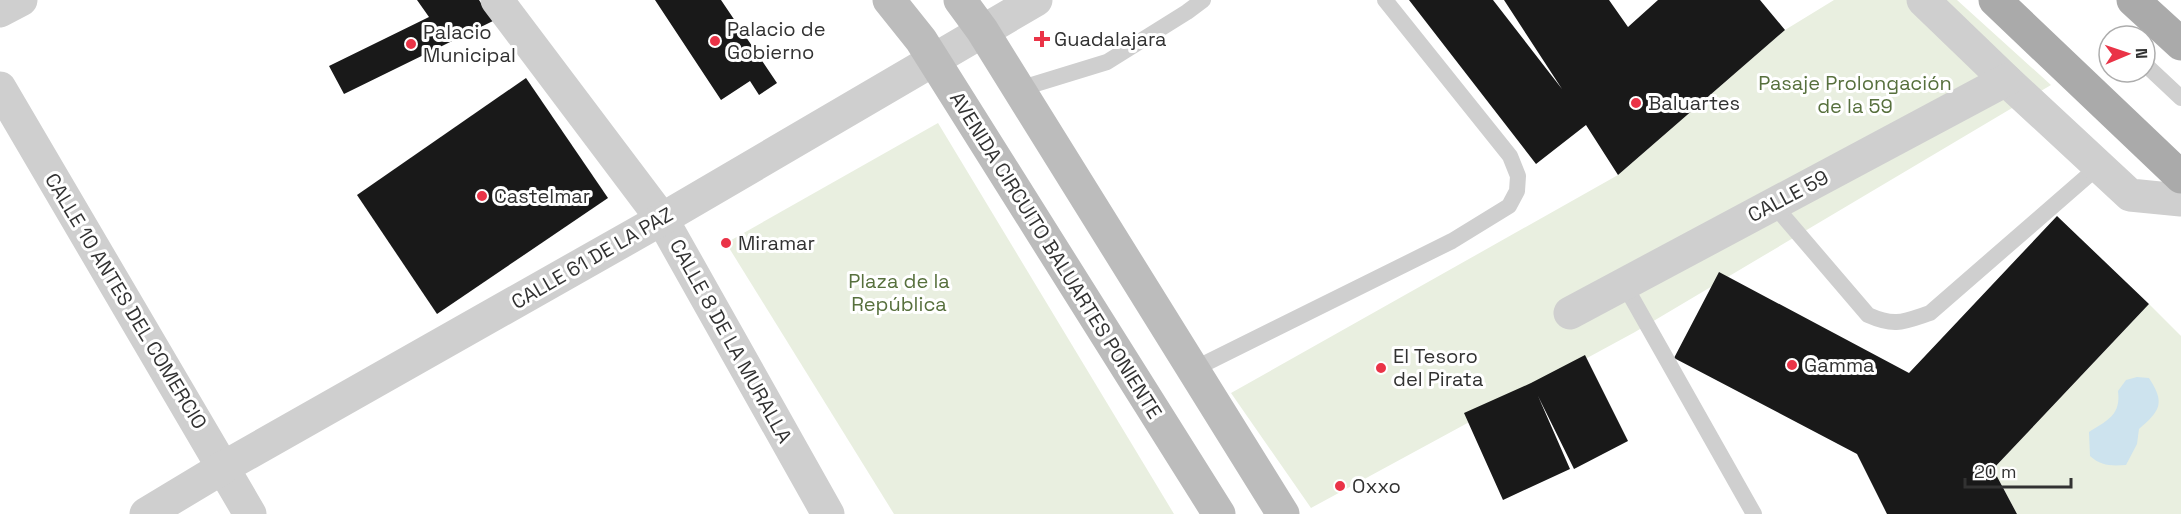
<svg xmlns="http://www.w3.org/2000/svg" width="2181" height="514" viewBox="0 0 2181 514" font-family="'Space Grotesk',sans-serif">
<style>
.green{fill:#e9efe0}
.water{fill:#cde3ee}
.building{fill:#191919}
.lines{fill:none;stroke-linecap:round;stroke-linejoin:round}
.lane{stroke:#cfcfcf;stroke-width:16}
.street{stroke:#cfcfcf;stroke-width:33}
.secondary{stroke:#bcbcbc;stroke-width:33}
.primary{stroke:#aaa;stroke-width:33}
.poi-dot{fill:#ea3347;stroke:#fff;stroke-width:2}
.labels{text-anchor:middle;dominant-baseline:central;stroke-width:6;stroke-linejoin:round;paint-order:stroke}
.poi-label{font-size:20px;fill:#323232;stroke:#fff;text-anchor:start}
.park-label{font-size:20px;fill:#57703d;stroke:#fff}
.street-label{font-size:20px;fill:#323232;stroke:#fff}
</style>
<rect width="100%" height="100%" fill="#fff"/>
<!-- green -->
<g class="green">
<polygon points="1834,0 1957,0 2051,85 1635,332 1311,508 1231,393 1618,175 1785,30"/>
<polygon points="938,123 1174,514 894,514 726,243"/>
<polygon points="2149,304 2181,336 2181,514 2017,514 1993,469"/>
</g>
<!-- water -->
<path class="water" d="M2137,377L2149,378C2165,403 2161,410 2139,429L2137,444L2126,465C2111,466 2101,466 2090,456L2089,432C2108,420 2121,415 2118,391L2126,380Z"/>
<!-- building -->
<g class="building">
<polygon points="417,0 479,0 493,21 344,94 329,66 429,17"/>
<polygon points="655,0 721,0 777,83 759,95 750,81 721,100"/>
<polygon points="1409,0 1493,0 1562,89 1504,0 1609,0 1628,27 1658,0 1760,0 1785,30 1618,175 1586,125 1536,164"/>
<polygon points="526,78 608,198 437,314 357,195"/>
<polygon points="2057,216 2149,304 1993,469 2017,514 1887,514 1857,454 1674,358 1719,272 1909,373"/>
<polygon points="1585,355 1628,441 1574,469 1538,396 1570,469 1503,500 1464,413 1531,383"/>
</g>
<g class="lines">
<!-- lane -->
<g class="lane">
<polyline points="2148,67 2181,98"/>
<polyline points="1019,89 1107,62 1187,12 1203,0"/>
<path d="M1773,204L1868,315C1895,327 1903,322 1930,313L2099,166"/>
<polyline points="1624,284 1754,514"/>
<polyline points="1194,369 1452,241 1509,206 1517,191 1518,176 1510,156 1385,0"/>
</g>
<!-- street -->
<g class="street">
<polyline points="497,0 662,219 828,514"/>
<polyline points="1923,0 2006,80 2130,195 2181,200"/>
<polyline points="0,11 21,0"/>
<polyline points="0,88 250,514"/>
<polyline points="1570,313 2006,80"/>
<polyline points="146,514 224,467 662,219 1036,0"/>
</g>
<!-- secondary -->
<g class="secondary">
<polyline points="889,0 921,40 1219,514"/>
<polyline points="960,0 982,30 1283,514"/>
</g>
<!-- primary -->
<g class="primary">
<polyline points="1995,0 2181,177"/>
<polyline points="2133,0 2181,44"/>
</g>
</g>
<!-- markers -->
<g class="poi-dot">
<path d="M1039 30h6v6h6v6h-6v6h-6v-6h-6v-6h6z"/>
<circle cx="715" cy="41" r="6"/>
<circle cx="411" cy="44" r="6"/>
<circle cx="1636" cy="103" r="6"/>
<circle cx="482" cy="196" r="6"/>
<circle cx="726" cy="243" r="6"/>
<circle cx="1792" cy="365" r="6"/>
<circle cx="1381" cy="368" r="6"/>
<circle cx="1340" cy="486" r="6"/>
</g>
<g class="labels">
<!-- poi labels -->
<g class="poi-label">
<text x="727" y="29">Palacio de<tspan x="727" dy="23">Gobierno</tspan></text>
<text x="423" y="32">Palacio<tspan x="423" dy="23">Municipal</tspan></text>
<text x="1054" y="39">Guadalajara</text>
<text x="1648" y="103">Baluartes</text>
<text x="494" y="196">Castelmar</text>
<text x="738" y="243">Miramar</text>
<text x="1393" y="356">El Tesoro<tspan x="1393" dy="23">del Pirata</tspan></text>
<text x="1804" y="365">Gamma</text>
<text x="1352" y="486">Oxxo</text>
</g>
<!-- park labels -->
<g class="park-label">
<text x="1855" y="83">Pasaje Prolongación<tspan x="1855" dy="23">de la 59</tspan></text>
<text x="899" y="281">Plaza de la<tspan x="899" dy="23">República</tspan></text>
</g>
<!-- street labels -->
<g class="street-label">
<text transform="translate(1788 196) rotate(-28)">CALLE 59</text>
<text transform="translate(1056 255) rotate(58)">AVENIDA CIRCUITO BALUARTES PONIENTE</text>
<text transform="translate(592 258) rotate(-30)">CALLE 61 DE LA PAZ</text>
<text transform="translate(126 301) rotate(59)">CALLE 10 ANTES DEL COMERCIO</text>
<text transform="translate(731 341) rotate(61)">CALLE 8 DE LA MURALLA</text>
</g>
</g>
<!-- north arrow -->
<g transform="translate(2127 54) rotate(88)"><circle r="28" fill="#ffffff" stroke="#adadad" stroke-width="1.5"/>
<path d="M0-4.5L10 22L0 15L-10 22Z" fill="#ea3347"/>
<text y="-9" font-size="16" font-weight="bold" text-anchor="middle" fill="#323232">N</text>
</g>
<!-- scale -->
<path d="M1965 478v9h106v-9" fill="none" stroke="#323232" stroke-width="3"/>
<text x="1974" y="478" font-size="18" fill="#323232" stroke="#ffffff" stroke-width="4.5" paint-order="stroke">20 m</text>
</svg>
